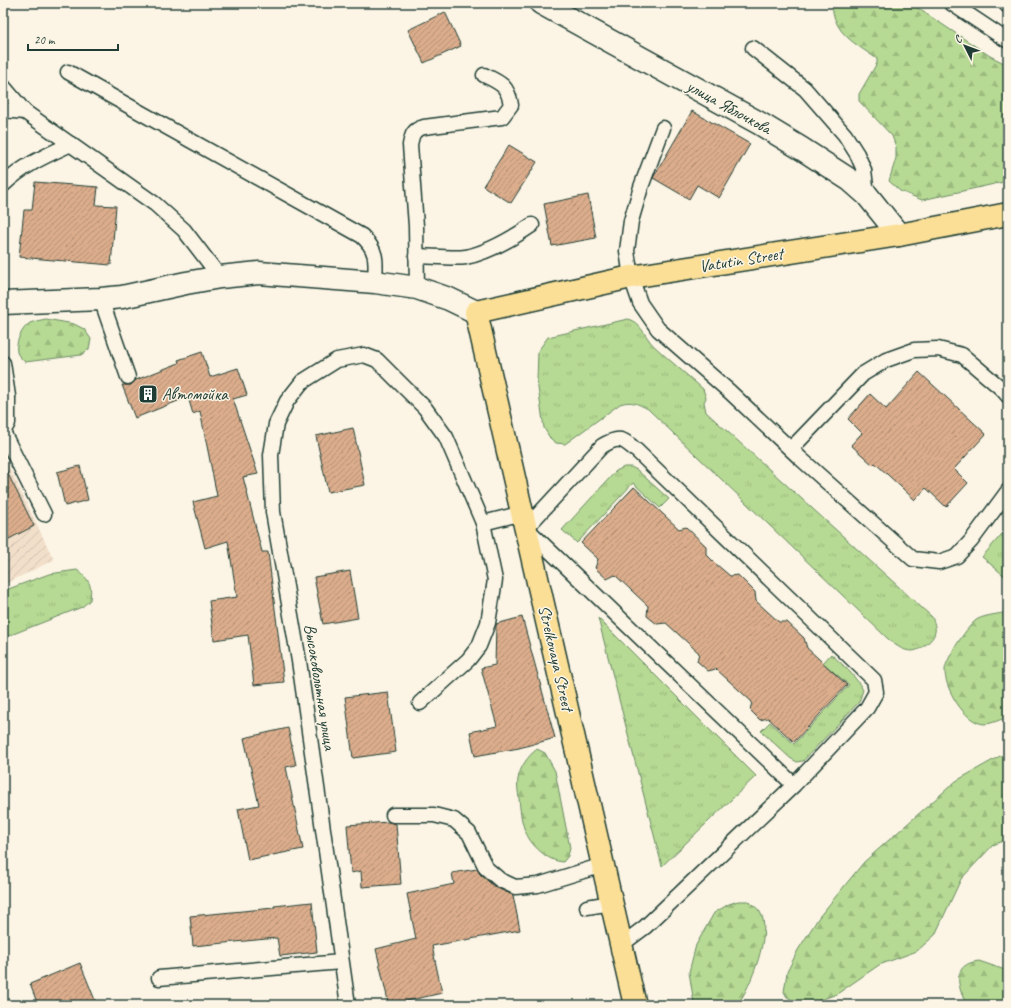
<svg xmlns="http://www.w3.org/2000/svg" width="1011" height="1008" viewBox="0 0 1011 1008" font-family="Caveat,sans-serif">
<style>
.industrial{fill:url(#industrial-furrows)}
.grass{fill:url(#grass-tufts);stroke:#6a8b64}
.forest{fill:url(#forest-firs);stroke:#6a8b64}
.building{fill:url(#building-hatch);stroke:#1f3d34}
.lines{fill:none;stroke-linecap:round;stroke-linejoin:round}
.lane-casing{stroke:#1f3d34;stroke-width:17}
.street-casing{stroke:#1f3d34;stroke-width:25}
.primary-casing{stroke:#1f3d34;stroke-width:25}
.lane{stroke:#fcf5e5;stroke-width:14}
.street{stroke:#fcf5e5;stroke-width:22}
.primary{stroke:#fbdf96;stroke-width:22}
.labels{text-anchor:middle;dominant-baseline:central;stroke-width:3;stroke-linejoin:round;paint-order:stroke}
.street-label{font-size:17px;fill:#1f3d34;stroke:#fcf5e5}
.poi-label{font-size:17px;fill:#1f3d34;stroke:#fcf5e5;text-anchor:start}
</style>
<defs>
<pattern id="industrial-furrows" width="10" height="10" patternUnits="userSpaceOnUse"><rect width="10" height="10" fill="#f2dfca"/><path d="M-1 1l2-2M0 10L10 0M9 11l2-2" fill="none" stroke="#cfc0ae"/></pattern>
<pattern id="grass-tufts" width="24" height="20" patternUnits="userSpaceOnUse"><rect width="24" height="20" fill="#b6d993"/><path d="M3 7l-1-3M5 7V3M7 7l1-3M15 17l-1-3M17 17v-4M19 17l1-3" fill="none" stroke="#9cbb7f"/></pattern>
<pattern id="forest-firs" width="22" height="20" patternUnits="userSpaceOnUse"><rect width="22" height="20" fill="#b6d993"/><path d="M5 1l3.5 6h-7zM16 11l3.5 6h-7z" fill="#9cbb7f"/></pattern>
<pattern id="building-hatch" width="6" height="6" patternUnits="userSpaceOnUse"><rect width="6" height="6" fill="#dbad8c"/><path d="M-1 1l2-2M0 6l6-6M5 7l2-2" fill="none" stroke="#b18e73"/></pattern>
</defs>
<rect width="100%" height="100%" fill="#fcf5e5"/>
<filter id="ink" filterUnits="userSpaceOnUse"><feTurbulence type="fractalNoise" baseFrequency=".025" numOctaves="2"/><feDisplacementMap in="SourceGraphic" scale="8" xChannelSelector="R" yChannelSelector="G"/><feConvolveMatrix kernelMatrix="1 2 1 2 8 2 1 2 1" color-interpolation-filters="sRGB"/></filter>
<g filter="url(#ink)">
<!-- industrial -->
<polygon class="industrial" points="3,455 54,560 3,585"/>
<!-- grass -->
<g class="grass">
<path d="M628,319C641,323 644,335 653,345C669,360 686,374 703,389L706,398L704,402L706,412L932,617C934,622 936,627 935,632C934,640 920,651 912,651C902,651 894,644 887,638L648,409C638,404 632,400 620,404L565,444L556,443L550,438L544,428L537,381L538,351L548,337Z"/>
<polygon points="624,467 631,467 637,470 669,499 660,508 633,483 577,543 562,530 616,471"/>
<polygon points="1008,527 1008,579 982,557"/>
<path d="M77,570C90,580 92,585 90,600L82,607L3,638V591L49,574Z"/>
<polygon points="598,618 756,776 662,866"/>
<path d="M831,654C843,665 855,675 863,690L859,702L803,761L797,762L790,758L761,731L770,722L794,744L849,685L823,663Z"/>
</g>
<!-- forest -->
<g class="forest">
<path d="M832,3H910L990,56L1008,65V181L922,200L900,191L889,181L896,158V147L892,136L859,101V94L877,63V59C855,43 833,34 832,3Z"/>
<path d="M46,319L74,324L84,329L91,339L89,349L81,355L25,362C22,359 18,356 17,352C15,342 22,328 30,323C35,321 41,320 46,319Z"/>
<path d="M1008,612V717C1001,719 992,724 984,724C965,723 944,688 945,670C945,660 969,623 978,619C986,615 999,614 1008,612Z"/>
<path d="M537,749L545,753L555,771L570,848L568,856L563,862C554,861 548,858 541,852C523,837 521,821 519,798C518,792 517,785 518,779C520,767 528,756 537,749Z"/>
<polygon points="1008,754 1008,839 993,845 961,879 935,935 917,951 879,965 837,994 812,1003 800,1004 787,997 784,992 787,972 798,950 819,917 864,862 956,781 1000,756"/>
<path d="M738,901H749C752,905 758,908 760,912C773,931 750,989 737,1005H695L694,1003L689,972L696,945L714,913L729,904Z"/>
<path d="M979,961L1008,971V1005H967C957,987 951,964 979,961Z"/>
</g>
<!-- building -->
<g class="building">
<polygon points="445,12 461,46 424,63 408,30"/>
<polygon points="692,111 750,144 719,198 697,185 689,199 653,178"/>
<polygon points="509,145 537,162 511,203 483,186"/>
<polygon points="35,182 98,187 96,205 116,206 111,265 19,257 24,210 32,210"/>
<polygon points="588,195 596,238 552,246 544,204"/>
<polygon points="202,352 210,377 238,368 247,395 233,399 258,474 243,477 262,552 268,552 284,682 254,685 248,635 214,640 209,601 237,597 228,541 205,548 193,502 217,496 200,411 193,414 188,397 135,418 122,385 131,385 136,380 179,363 178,360"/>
<polygon points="919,372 986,434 954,469 968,483 946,507 926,488 915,500 875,463 873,465 851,445 862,433 848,419 870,394 886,409"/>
<polygon points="353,428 365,485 328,492 316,436"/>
<polygon points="3,464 34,526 3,542"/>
<polygon points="80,466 88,500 65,506 57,472"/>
<polygon points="634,487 679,529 686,527 706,546 706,554 716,564 730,576 738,575 755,592 756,601 779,622 787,622 804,638 807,648 847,685 794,742 768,718 760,720 750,710 752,702 716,669 708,671 697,661 699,653 666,623 657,624 647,616 648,606 615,575 607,579 595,568 598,559 581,543"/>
<polygon points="350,571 358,618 323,624 314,577"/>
<polygon points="522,617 555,738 519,748 475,756 470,732 497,726 481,668 495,665 496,624"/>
<polygon points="388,692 396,752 353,758 345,697"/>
<polygon points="288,728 296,765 286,767 303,849 248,860 238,809 259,805 244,738"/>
<polygon points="388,822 396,824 401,884 362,887 361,871 351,873 347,825"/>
<polygon points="477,869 480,874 495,887 513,895 520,930 432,946 442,993 389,1005 376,949 416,939 407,894 454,884 452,873"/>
<polygon points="312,902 317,952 280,956 277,938 193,946 190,916 274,908 274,906"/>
<polygon points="80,963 97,1005 38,1005 30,984"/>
</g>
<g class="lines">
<defs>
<g id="lane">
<polyline points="951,3 1008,41"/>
<polyline points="1005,3 1008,6"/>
<polyline points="753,48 805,89 845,135 857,154 864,170 867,195"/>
<path d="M68,72L362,236C378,251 376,261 375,282"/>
<polyline points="3,86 25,112 155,204 184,230 220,277"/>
<polyline points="3,110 25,112"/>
<polyline points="663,128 641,187 631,221 627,251 631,277 640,303 658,329 730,392 800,458 913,559 939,562 957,556 971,541 1008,491"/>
<path d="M3,185C24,165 45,156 71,144"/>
<path d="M416,256C430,256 453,259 466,257C490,252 513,238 532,225"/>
<path d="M417,288L416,226L410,145C412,134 413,130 424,127L502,117L511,105C508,86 501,83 484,75"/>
<polyline points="101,299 128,377"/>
<polyline points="3,363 8,396 3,408"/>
<polyline points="3,432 44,514"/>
<polyline points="3,432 8,423 8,398"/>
<polyline points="791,449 863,374 886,360 914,350 938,349 962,355 1002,389 1008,396"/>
<polyline points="483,523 523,513"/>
<polyline points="393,815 434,815 454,820 469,833 486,868 500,880 515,887 538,885 603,865"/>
<polyline points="587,907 611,903"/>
<path d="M621,945L645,927L794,785L526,528L602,446C620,435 623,439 638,452L874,680L876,692L867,708L794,785"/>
<polyline points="159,978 341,962"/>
<polyline points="348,1005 299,661 273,512 271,455 276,424 287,401 302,382 337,360 364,355 377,360 425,408 446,437 483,523 495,580 488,623 479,646 468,660 420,703"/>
</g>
<g id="street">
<polyline points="541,3 759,123 802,149 850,180 867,195 899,235"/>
<polyline points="3,303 101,299 122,297 186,283 220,277 259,273 375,282 417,288 449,299 476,312"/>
</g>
<polyline id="primary" points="635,1005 476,312 631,277 899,235 1008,214"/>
</defs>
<!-- lane casing -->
<use href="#lane" class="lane-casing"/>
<!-- street casing -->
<use href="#street" class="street-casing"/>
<!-- primary casing -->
<use href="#primary" class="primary-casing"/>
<!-- lane -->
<use href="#lane" class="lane"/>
<!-- street -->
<use href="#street" class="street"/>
<!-- primary -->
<use href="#primary" class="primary"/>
</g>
</g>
<!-- icons -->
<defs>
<symbol id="building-square" viewBox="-11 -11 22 22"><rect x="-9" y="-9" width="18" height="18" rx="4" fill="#1f3d34" stroke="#fcf5e5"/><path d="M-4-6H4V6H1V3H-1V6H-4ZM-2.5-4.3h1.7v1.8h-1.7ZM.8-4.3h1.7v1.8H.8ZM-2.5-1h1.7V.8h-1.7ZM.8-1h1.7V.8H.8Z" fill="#fff"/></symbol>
</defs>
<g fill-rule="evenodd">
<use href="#building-square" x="137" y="383" width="22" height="22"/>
</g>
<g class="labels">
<!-- street labels -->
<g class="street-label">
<text transform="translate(729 107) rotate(29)">улица Яблочкова</text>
<text transform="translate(741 260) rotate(-9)">Vatutin Street</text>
<text transform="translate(556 658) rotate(77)">Strelkovaya Street</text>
<text transform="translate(320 687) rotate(81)">Высоковольтная улица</text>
</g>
<!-- poi labels -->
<g class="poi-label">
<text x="162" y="394">Автомойка</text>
</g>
</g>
<!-- margin -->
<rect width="1011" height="1008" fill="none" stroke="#fcf5e5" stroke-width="16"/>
<rect x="8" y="8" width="995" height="992" fill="none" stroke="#1f3d34" stroke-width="1.5" filter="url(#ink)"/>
<!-- north arrow -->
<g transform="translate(965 46) rotate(312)" stroke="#fcf5e5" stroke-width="3" paint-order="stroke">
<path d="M0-3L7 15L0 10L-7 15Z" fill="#1f3d34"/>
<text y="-6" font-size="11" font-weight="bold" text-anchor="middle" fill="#1f3d34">С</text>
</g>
<!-- scale -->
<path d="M28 44v6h90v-6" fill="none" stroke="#1f3d34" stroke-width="2"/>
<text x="34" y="44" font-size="12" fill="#1f3d34" stroke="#fcf5e5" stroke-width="3" paint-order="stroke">20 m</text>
</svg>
